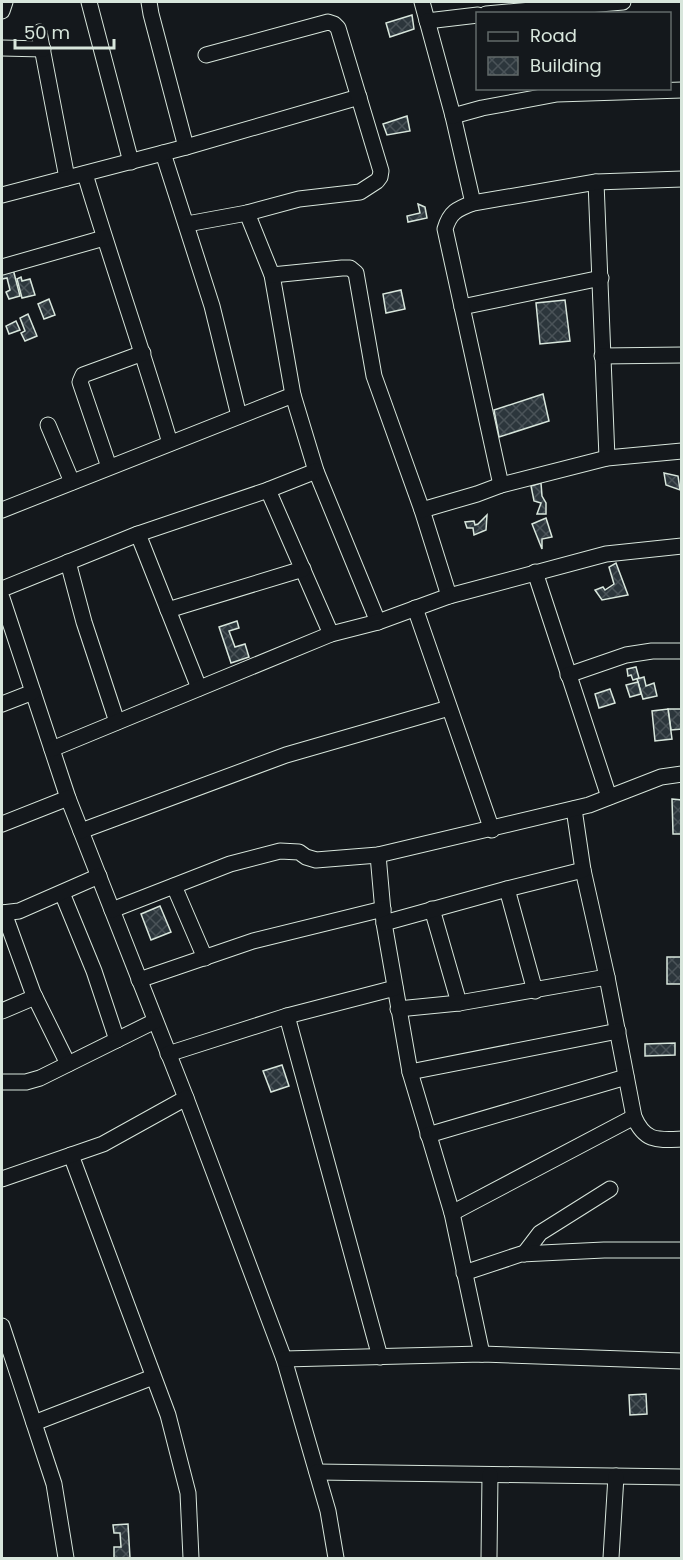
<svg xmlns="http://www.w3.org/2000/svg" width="683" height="1560" viewBox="0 0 683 1560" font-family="Poppins,sans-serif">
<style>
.building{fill:url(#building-cross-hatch);stroke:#d8e6dc;stroke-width:1.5}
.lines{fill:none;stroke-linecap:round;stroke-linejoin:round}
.minor-casing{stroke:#d8e6dc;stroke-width:17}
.minor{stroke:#14181c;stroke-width:15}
</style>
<defs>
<pattern id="building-cross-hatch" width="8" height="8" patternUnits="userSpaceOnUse" patternTransform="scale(1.5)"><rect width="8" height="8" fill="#2c363c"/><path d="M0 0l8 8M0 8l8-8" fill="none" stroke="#4a5358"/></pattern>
</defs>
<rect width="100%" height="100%" fill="#14181c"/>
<!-- building -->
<g class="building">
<polygon points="412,15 414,29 390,37 386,23"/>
<polygon points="407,116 410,131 387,135 383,124"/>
<polygon points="418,204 425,207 427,218 408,222 407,216 420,213"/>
<polygon points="13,269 20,296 9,299 6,292 10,290 7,278 2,279 2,272"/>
<polygon points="21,277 22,281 30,279 35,295 22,298 17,279"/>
<polygon points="401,290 405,309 386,313 383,294"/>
<polygon points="49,299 55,315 44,319 38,304"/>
<polygon points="565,300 570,341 540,344 536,303"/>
<polygon points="28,314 37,336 25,341 21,333 25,331 20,318"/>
<polygon points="16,321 20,330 9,334 6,326"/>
<polygon points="543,394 549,421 499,437 494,410"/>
<polygon points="664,473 678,476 680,490 666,485"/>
<polygon points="541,483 542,496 546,503 546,514 537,514 541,503 534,501 531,486"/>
<polygon points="487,515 486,530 474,535 473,528 467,528 465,522 474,521 475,525 478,524"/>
<polygon points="546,518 552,537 542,539 542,549 532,524"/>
<polygon points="616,563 628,595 602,600 595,590 603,587 605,590 614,584 609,567"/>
<polygon points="237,621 239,628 229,631 235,647 245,644 249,657 231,663 219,627"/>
<polygon points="636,667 639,678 633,680 631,675 628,676 627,669"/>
<polygon points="644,677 646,686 654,683 657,696 643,699 637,679"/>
<polygon points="638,682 641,694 630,697 626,685"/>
<polygon points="610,689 615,703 599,708 595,694"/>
<polygon points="668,709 682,709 682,729 671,730"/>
<polygon points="668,709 672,739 655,741 652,711"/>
<polygon points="672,799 682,800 682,834 673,834"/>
<polygon points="160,906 171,932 151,940 141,914"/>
<rect x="667" y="957" width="15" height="27"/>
<polygon points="675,1043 675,1055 645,1056 645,1044"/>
<polygon points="282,1065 289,1086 271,1092 263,1071"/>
<polygon points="646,1394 647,1414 630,1415 629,1395"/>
<polygon points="128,1524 130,1558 114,1558 114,1547 121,1547 120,1533 114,1533 113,1525"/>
</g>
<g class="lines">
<defs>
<g id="minor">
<polyline points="89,2 131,162"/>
<polyline points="149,2 151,14 186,147"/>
<polyline points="422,2 453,116 473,203"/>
<polyline points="2,11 5,2"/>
<polyline points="486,14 623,2"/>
<polyline points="427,21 478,15"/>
<polyline points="39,32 67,178"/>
<polyline points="2,48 43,49"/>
<polyline points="453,116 482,108 557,94 682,90"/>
<polyline points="163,153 212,306 239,416"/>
<path d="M85,174C112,264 143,352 170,443"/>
<polyline points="596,182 607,458"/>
<polyline points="2,195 186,147 359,97"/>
<polyline points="247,213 272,275 293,395 316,471 378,622"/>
<polyline points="187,224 247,213 299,199 360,192 377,181 380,177 381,171 338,28 334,24 328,22 206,55"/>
<polyline points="2,267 104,238"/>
<polyline points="272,275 342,268 350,268 356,273 374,376 422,510 449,596"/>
<polyline points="462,307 601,278"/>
<polyline points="602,356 682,355"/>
<polyline points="48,425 72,482"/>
<polyline points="109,467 80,382 83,375 143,353"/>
<path d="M501,485L445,229C450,212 457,209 473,203L596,182L682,179"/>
<polyline points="268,490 331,634"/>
<polyline points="2,510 293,395"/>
<polyline points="422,510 477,494 501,485 607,458 682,451"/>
<polyline points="138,534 199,688"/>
<polyline points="68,562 84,622 117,722"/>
<polyline points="535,572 609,797"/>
<polyline points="2,589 138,534 268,490 316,471"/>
<polyline points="2,598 68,798 186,1098 284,1359 328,1511 336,1558"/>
<polyline points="415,608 492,830"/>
<polyline points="168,610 303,569"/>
<polyline points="568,675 626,655 652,651 682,651"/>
<polyline points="2,704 33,692"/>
<polyline points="52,749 331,634 378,622 449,596 606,554 682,546"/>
<path d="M574,809L583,870L607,977L634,1117C645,1142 657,1140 682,1139"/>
<polyline points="2,824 68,798"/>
<polyline points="81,831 286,755 449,708"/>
<polyline points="378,855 384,923 410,1072 452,1213 482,1354"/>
<polyline points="174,886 205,958"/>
<polyline points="507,889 535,991"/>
<polyline points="62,893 94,971 117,1040"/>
<polyline points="432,909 459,1003"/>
<polyline points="112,910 230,864 280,851 299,852 306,857 316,860 378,855 589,805 661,777 682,774"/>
<polyline points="2,913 19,911 99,876"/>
<polyline points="4,913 33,993 68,1064"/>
<polyline points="384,923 507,889 583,870"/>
<polyline points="139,980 253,941 383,909"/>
<polyline points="398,1009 459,1003 607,977"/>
<polyline points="2,1011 35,997"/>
<polyline points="287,1016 380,1357"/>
<polyline points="168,1054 287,1016 395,988"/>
<polyline points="410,1072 618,1031"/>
<polyline points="2,1082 26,1082 40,1078 155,1021"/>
<polyline points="428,1135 626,1077"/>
<polyline points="71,1155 168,1415 188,1493 191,1558"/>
<polyline points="2,1179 103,1144 186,1098"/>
<polyline points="452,1213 634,1117"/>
<polyline points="524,1254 540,1233 610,1189"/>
<polyline points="464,1273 521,1254 604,1250 682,1250"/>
<polyline points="2,1326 54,1484 66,1558"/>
<polyline points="284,1359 482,1354 682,1361"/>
<polyline points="34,1423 153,1377"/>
<polyline points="317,1472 682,1477"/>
<polyline points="489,1558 490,1475"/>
<polyline points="611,1558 616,1476"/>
</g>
</defs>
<!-- minor casing -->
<use href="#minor" class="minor-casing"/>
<!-- minor -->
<use href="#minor" class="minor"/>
</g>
<!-- border -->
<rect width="683" height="1560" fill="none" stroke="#d8e6dc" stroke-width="6"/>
<!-- legend -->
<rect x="476" y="12" width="195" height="78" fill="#14181c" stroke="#626a69" stroke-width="1.5"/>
<rect x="488" y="32" width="30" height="9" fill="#14181c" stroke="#626a69" stroke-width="1.5"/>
<text x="530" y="42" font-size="18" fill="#d8e6dc">Road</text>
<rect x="488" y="57" width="30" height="18" fill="url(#building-cross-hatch)" stroke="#626a69" stroke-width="1.5"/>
<text x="530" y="72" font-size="18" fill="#d8e6dc">Building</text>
<!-- scale -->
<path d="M15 39v9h99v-9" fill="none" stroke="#d8e6dc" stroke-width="3"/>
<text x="24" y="39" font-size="18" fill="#d8e6dc" stroke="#14181c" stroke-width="4.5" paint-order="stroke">50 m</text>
</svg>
